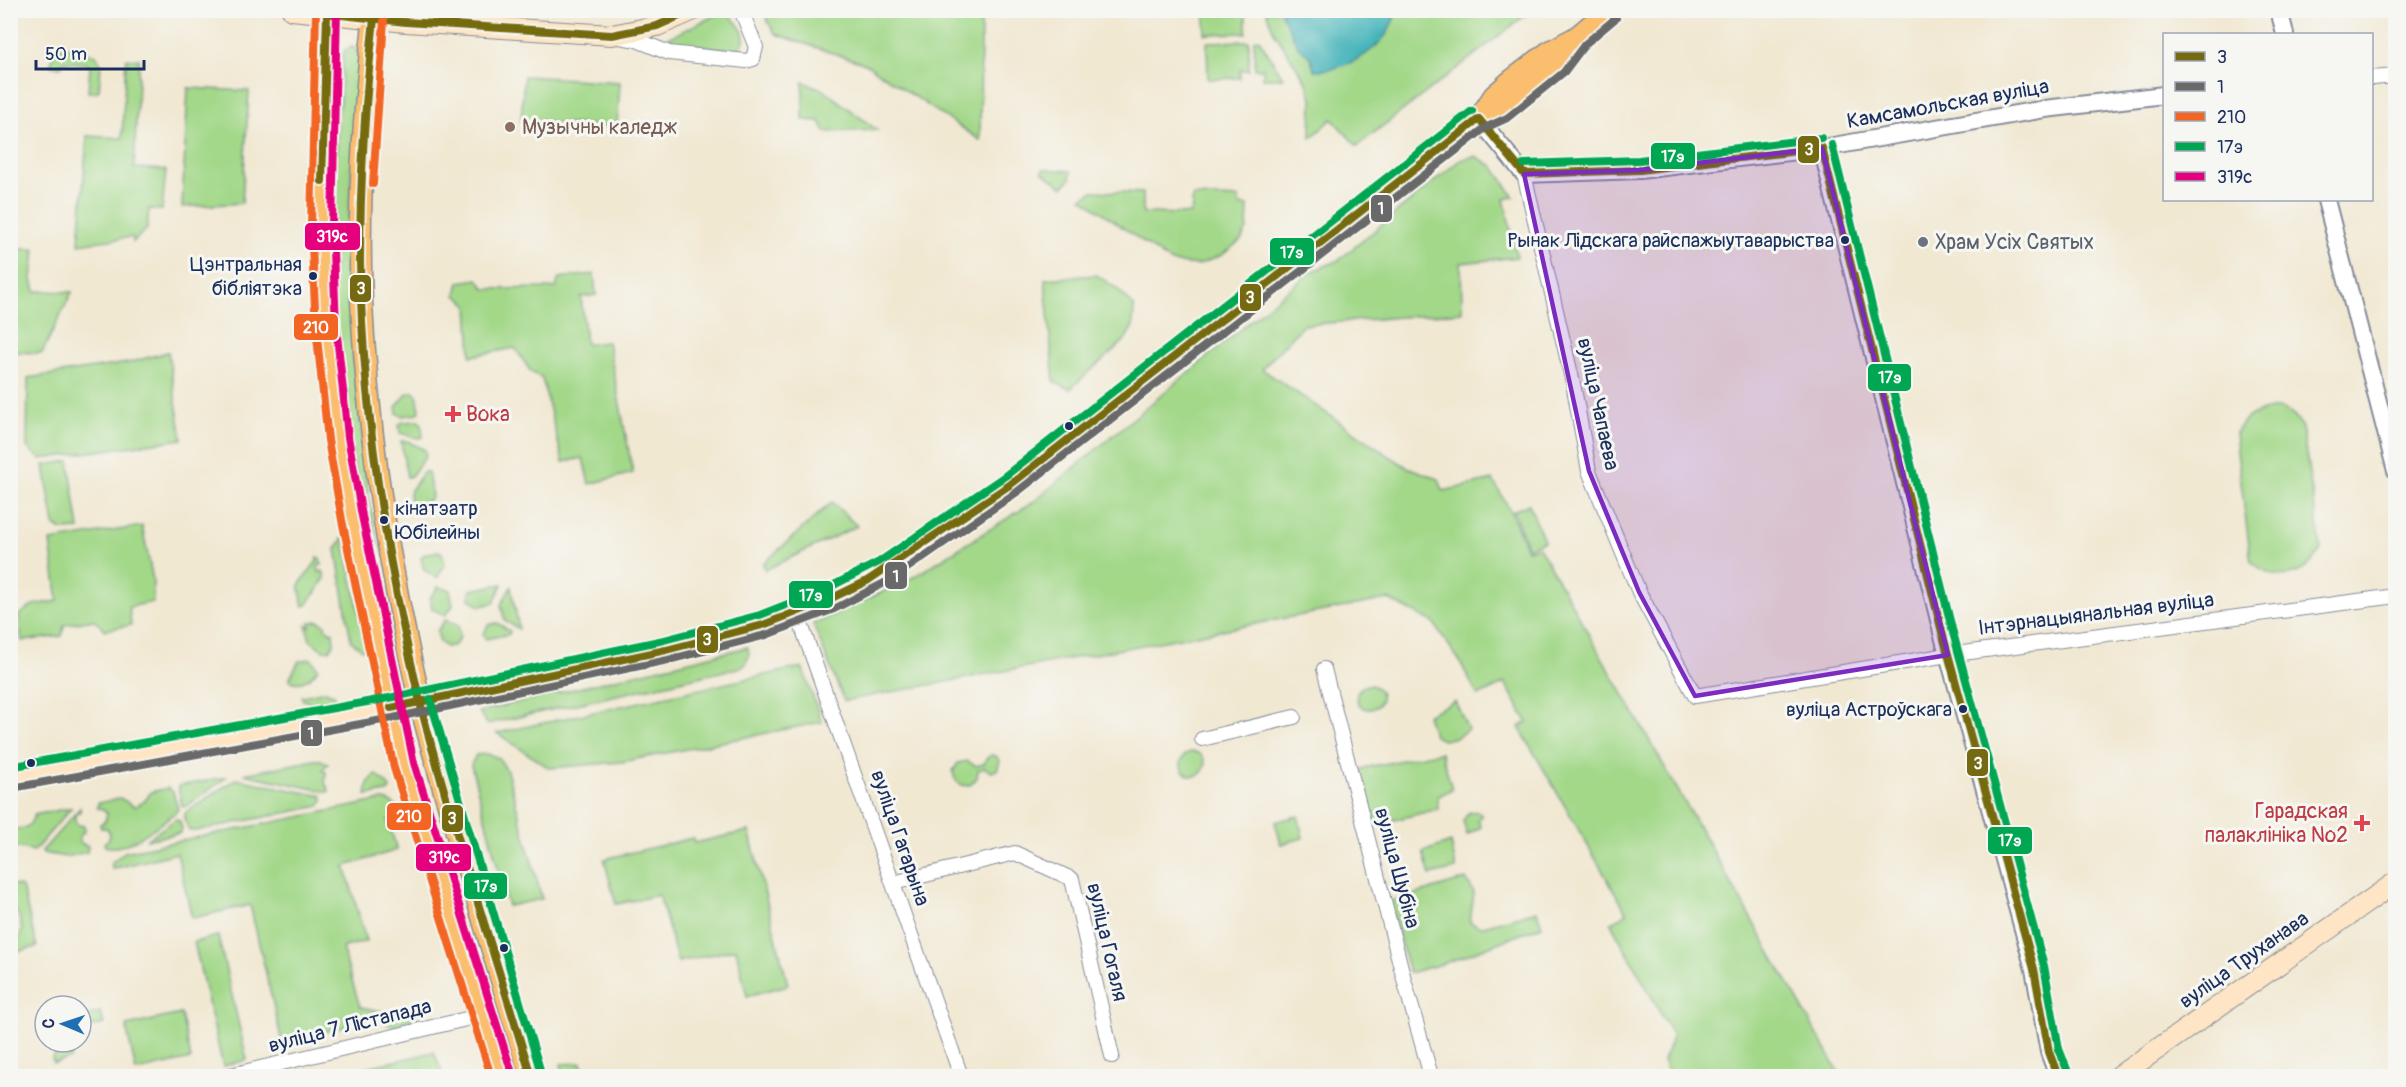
<svg xmlns="http://www.w3.org/2000/svg" width="2406" height="1087" viewBox="0 0 2406 1087" font-family="Pangolin,sans-serif">
<style>
.green{fill:#a3d889;stroke:#5f8474;stroke-width:1.5}
.water{fill:#42b3b9;stroke:#2e718c;stroke-width:1.5}
.lines{fill:none;stroke-linecap:round;stroke-linejoin:round}
.minor-casing{stroke:#868c98;stroke-width:16}
.tertiary-casing{stroke:#868c98;stroke-width:20}
.secondary-casing{stroke:#868c98;stroke-width:22}
.primary-casing{stroke:#868c98;stroke-width:24}
.minor{stroke:#fff;stroke-width:14}
.tertiary{stroke:#fff;stroke-width:16}
.secondary{stroke:#fde5c5;stroke-width:20}
.primary{stroke:#fabe6e;stroke-width:21}
.bus-1-casing{stroke:#f6f6f2;stroke-width:12}
.bus-2-casing{stroke:#f6f6f2;stroke-width:12}
.bus-3-casing{stroke:#f6f6f2;stroke-width:12}
.bus-4-casing{stroke:#f6f6f2;stroke-width:12}
.bus-5-casing{stroke:#f6f6f2;stroke-width:12}
.bus-1{stroke:#756a11;stroke-width:8}
.bus-2{stroke:#696969;stroke-width:8}
.bus-3{stroke:#f26522;stroke-width:8}
.bus-4{stroke:#00a651;stroke-width:8}
.bus-5{stroke:#e5007d;stroke-width:8}
.marked{fill:#7b2cbf;fill-opacity:0.2;stroke:#7b2cbf;stroke-width:4.5;stroke-linejoin:round}
.education-dot{fill:#8d6e63;stroke:#f6f6f2;stroke-width:2}
.bus-dot{fill:#1b2f5e;stroke:#f6f6f2;stroke-width:2}
.worship-dot{fill:#6b7280;stroke:#f6f6f2;stroke-width:2}
.health-dot{fill:#e0444e;stroke:#f6f6f2;stroke-width:2}
.labels{text-anchor:middle;dominant-baseline:central;stroke-width:6;stroke-linejoin:round;paint-order:stroke}
.bus-label{font-size:20px;fill:#1b2f5e;stroke:#f6f6f2;text-anchor:end}
.street-label{font-size:21px;fill:#1b2f5e;stroke:#f6f6f2}
.education-label{font-size:21px;fill:#785e54;stroke:#f6f6f2;text-anchor:start}
.worship-label{font-size:21px;fill:#5b616d;stroke:#f6f6f2;text-anchor:start}
.health-label{font-size:21px;fill:#be3a42;stroke:#f6f6f2;text-anchor:start}
.line-badge{stroke:#f6f6f2;stroke-width:2}
.badge-label{font-size:16px;text-anchor:middle;font-weight:bold;fill:#fff}
</style>
<rect width="100%" height="100%" fill="#f6f6f2"/>
<filter id="ink" filterUnits="userSpaceOnUse"><feTurbulence type="fractalNoise" baseFrequency=".0167" numOctaves="2"/><feDisplacementMap in="SourceGraphic" scale="12" xChannelSelector="R" yChannelSelector="G"/><feConvolveMatrix kernelMatrix="1 2 1 2 8 2 1 2 1" color-interpolation-filters="sRGB"/></filter>
<filter id="wash" filterUnits="userSpaceOnUse"><feTurbulence type="fractalNoise" baseFrequency=".008" numOctaves="4" result="noise"/><feDisplacementMap in="SourceGraphic" scale="24" xChannelSelector="R" yChannelSelector="G"/><feGaussianBlur stdDeviation="1.35" result="paint"/><feColorMatrix in="noise" values="0 0 0 0 0 0 0 0 0 0 0 0 0 0 0 0 0 1.4 0 .05"/><feComposite in="paint" operator="in"/></filter>
<g filter="url(#wash)">
<rect width="100%" height="100%" fill="#f1e8d2"/>
<!-- green -->
<g class="green">
<polygon points="765,11 981,11 980,140 866,64 776,34 768,22"/>
<polygon points="1205,11 1246,11 1246,33 1205,34"/>
<polygon points="1266,11 1280,11 1298,46 1311,58 1314,70 1385,36 1394,19 1395,11 1531,11 1357,146 1332,119 1311,138 1312,98 1307,83 1274,32"/>
<path d="M718,14H728C738,23 754,40 736,50L667,42L668,38Z"/>
<polygon points="1259,39 1283,78 1263,78 1263,69 1255,69 1254,40"/>
<polygon points="1249,41 1249,70 1240,70 1240,78 1208,79 1207,42"/>
<path d="M60,47L78,48V51L96,55L101,64L99,90L96,92H88L90,67L87,64L64,62L61,67L51,66C52,57 52,51 60,47Z"/>
<path d="M352,47L356,49L359,56L348,224L353,353L369,501L403,667L401,671L398,672L395,669C364,523 329,373 333,223C334,167 340,111 343,55L345,50Z"/>
<polygon points="126,59 139,59 134,168 166,170 162,210 149,209 147,229 133,242 132,237 79,244 87,136 122,138"/>
<polygon points="524,76 620,82 617,127 521,121"/>
<polygon points="803,82 822,89 877,130 825,132 820,121 803,120"/>
<polygon points="188,88 249,91 242,203 182,207"/>
<polygon points="1475,156 1493,166 1514,197 1504,199 1517,257 1461,263 1462,312 1303,325 1262,369 1391,457 1407,467 1439,479 1443,491 1493,480 1511,512 1527,550 1539,547 1841,1076 1671,1076 1663,1061 1673,1036 1611,923 1627,913 1519,727 1527,722 1505,683 1478,696 1459,660 1433,622 1388,599 844,701 813,624 912,578 1032,503 1273,302 1313,271 1339,260 1460,160"/>
<polygon points="1043,169 1071,171 1070,179 1063,187 1042,172"/>
<polygon points="1093,191 1143,193 1143,213 1191,214 1193,196 1239,198 1239,205 1248,206 1247,229 1241,240 1222,255 1198,265 1171,262 1082,198"/>
<polygon points="11,249 35,249 32,279 35,291 72,292 42,353 11,352"/>
<polygon points="594,274 596,295 581,297 586,344 608,342 633,473 589,484 583,458 563,462 542,378 531,372 515,348 471,356 468,305 456,295 459,282 478,279 485,289 556,288 559,278"/>
<polygon points="1097,275 1117,289 1134,306 1133,326 1124,341 1070,389 1054,382 1045,279"/>
<polygon points="168,352 182,439 40,459 27,447 28,378 128,363"/>
<polygon points="413,392 417,395 420,411 417,414 402,416 397,413 396,407 408,393"/>
<path d="M2277,408C2290,410 2296,415 2302,428L2321,549C2305,579 2276,584 2251,561L2235,434C2245,414 2256,412 2277,408Z"/>
<polygon points="418,421 421,423 423,437 418,438 400,433 399,425 403,422"/>
<polygon points="401,441 407,441 425,450 426,456 411,476 407,477"/>
<polygon points="69,461 79,529 62,530 54,525 44,465"/>
<polygon points="424,472 428,472 432,497 428,501 415,504 410,502 409,493"/>
<polygon points="832,502 857,526 765,570 763,564"/>
<polygon points="1529,504 1544,541 1528,548 1513,511"/>
<polygon points="142,526 153,580 153,602 129,607 131,625 105,630 94,620 64,625 62,636 22,641 19,615 33,605 58,601 50,541"/>
<polygon points="343,538 367,649 363,650 351,641 336,549"/>
<polygon points="438,551 442,553 445,564 437,578 424,570 421,558 423,555"/>
<polygon points="317,558 320,558 322,565 318,566 319,572 323,571 325,578 307,605 303,606 299,585 317,561"/>
<polygon points="502,584 494,603 480,606 469,598 471,590"/>
<polygon points="438,587 450,590 453,606 445,615 432,609 430,598"/>
<polygon points="511,587 519,629 505,621 501,605"/>
<polygon points="445,620 458,625 460,637 455,645 446,647 440,642 437,631"/>
<polygon points="319,621 325,625 325,628 333,633 334,644 330,650 323,650 310,640 306,625 310,627 310,622"/>
<polygon points="497,623 510,631 509,634 486,639 483,635 488,625"/>
<polygon points="748,647 749,656 745,665 738,668 487,724 479,712"/>
<path d="M311,659L318,668C312,678 301,687 289,680L299,661Z"/>
<polygon points="802,667 822,722 621,762 549,768 497,733"/>
<circle cx="1369" cy="697" r="12"/>
<polygon points="326,691 334,695 336,699 312,704 302,699 302,696"/>
<polygon points="1455,701 1468,729 1457,737 1443,740 1434,736 1427,715"/>
<polygon points="1441,752 1452,789 1437,797 1438,809 1370,826 1357,777 1359,772 1364,768"/>
<circle cx="1193" cy="764" r="12"/>
<polygon points="488,754 499,758 507,771 542,899 508,906 471,765 476,755"/>
<path d="M991,755L996,756L1000,761L997,770L991,772L985,768L978,770L977,778L970,785C960,787 954,782 953,771L958,763L967,761L976,766L984,764L986,759Z"/>
<polygon points="315,760 321,760 328,764 322,770 326,772 325,783 329,790 328,792 244,774"/>
<polygon points="376,774 388,785 390,789 387,792 366,795 368,783"/>
<polygon points="227,777 185,807 182,806 178,786"/>
<polygon points="236,779 322,796 323,800 319,806 195,831 189,830 184,817 186,812"/>
<path d="M168,788L173,792L178,809L175,813C160,824 124,854 105,846L104,843L109,839L110,834L107,828H101L100,824L105,821L107,814L103,809L97,808L98,803L120,798L135,807L145,801L151,792Z"/>
<polygon points="383,800 388,801 394,804 398,816 388,820 397,850 345,866 366,941 342,948 360,1007 422,1019 392,1026 377,1019 282,1042 250,905 192,918 177,853 112,869 112,862 125,852"/>
<path d="M71,808L34,851L11,846V827C22,832 31,827 34,815Z"/>
<polygon points="80,808 80,812 75,816 75,821 78,825 84,826 85,831 80,835 79,841 84,845 88,846 87,852 66,857 43,853 42,851"/>
<polygon points="1477,811 1482,816 1478,821 1481,827 1467,835 1463,821 1468,813"/>
<polygon points="1298,816 1303,838 1281,844 1275,822"/>
<polygon points="176,819 180,821 182,829 180,833 146,840"/>
<polygon points="749,831 788,985 747,996 736,949 678,962 659,895 616,904 604,859 693,838 694,843"/>
<polygon points="1451,842 1456,869 1430,875 1423,852"/>
<polygon points="1466,879 1474,893 1470,922 1480,927 1537,911 1542,926 1445,963 1409,973 1390,902"/>
<polygon points="14,885 22,887 37,947 11,953 11,941 19,938 22,930 18,913 11,908 11,887"/>
<polygon points="218,936 247,1060 223,1066 194,942"/>
<polygon points="100,1012 104,1024 81,1029 81,1017"/>
<polygon points="181,1014 191,1059 136,1071 126,1026"/>
<polygon points="67,1042 69,1042 71,1058 54,1063 52,1058"/>
<polygon points="434,1052 442,1072 440,1076 328,1076"/>
<polygon points="581,1063 585,1076 564,1076 561,1064"/>
</g>
<!-- water -->
<path class="water" d="M1280,11H1395C1391,46 1347,72 1314,70L1311,58L1298,46Z"/>
</g>
<g filter="url(#ink)">
<g class="lines">
<defs>
<g id="minor">
<polyline points="620,37 637,40 669,53 746,61 753,59 756,47 741,10"/>
<polyline points="2372,78 2396,76"/>
<polyline points="1524,174 1573,383 1589,471 1639,592 1695,696 1948,655 2396,596"/>
<polyline points="797,613 961,1076"/>
<polyline points="1324,669 1405,983 1431,1076"/>
<polyline points="1202,739 1294,717"/>
<polyline points="893,883 1015,853 1072,879 1112,1056"/>
<polyline points="227,1076 483,1015"/>
</g>
<g id="tertiary">
<polyline points="2279,10 2285,34"/>
<polyline points="1479,119 1524,174 1640,170 1822,148 2045,109 2164,95"/>
<polyline points="1822,148 1942,632 2034,969 2049,1052 2058,1076"/>
<polyline points="2326,200 2396,471"/>
</g>
<g id="secondary">
<polyline points="292,10 406,22 612,35 657,26 694,10"/>
<polyline points="10,778 391,708"/>
<polyline points="2119,1076 2396,882"/>
</g>
<g id="primary">
<polyline points="327,14 321,225 326,327 338,438 352,518 404,766 502,1076"/>
<path d="M374,19C362,124 356,238 364,344C372,464 393,585 420,702C434,758 451,814 468,869C489,938 509,1007 531,1076"/>
<polyline points="1479,119 1494,96 1511,81 1549,52 1577,37 1609,10"/>
<polyline points="391,708 666,650 763,625 830,599 867,581 1011,484 1356,216 1479,119 1501,109 1557,64 1577,37"/>
</g>
</defs>
<!-- minor casing -->
<use href="#minor" class="minor-casing"/>
<!-- tertiary casing -->
<use href="#tertiary" class="tertiary-casing"/>
<!-- secondary casing -->
<use href="#secondary" class="secondary-casing"/>
<!-- primary casing -->
<use href="#primary" class="primary-casing"/>
<!-- minor -->
<use href="#minor" class="minor"/>
<!-- tertiary -->
<use href="#tertiary" class="tertiary"/>
<!-- secondary -->
<use href="#secondary" class="secondary"/>
<!-- primary -->
<use href="#primary" class="primary"/>
<defs>
<g id="bus-1">
<polyline points="332,14 406,22 612,35 657,26 693,10"/>
<path d="M374,19C365,100 360,181 360,262C362,410 386,559 420,702C434,760 452,817 469,874C490,941 510,1009 531,1076"/>
<polyline points="322,181 327,14"/>
<polyline points="391,708 666,650 763,625 830,599 867,581 1011,484 1479,119 1524,174 1640,170 1822,148 1942,632 2034,969 2049,1052 2058,1076"/>
</g>
<polyline id="bus-2" points="12,788 393,718 668,660 766,635 834,609 890,580 1017,492 1485,128 1507,118 1564,72 1585,44 1616,18"/>
<g id="bus-3">
<polyline points="316,10 311,226 316,328 328,440 342,520 394,768 491,1076"/>
<polyline points="373,184 384,20 383,10"/>
</g>
<g id="bus-4">
<polyline points="1832,145 1952,629 2044,966 2059,1049 2068,1072"/>
<polyline points="1524,164 1639,160 1821,138"/>
<polyline points="430,699 541,1073"/>
<polyline points="10,767 389,698 664,640 760,615 826,589 879,562 1005,476 1472,111"/>
</g>
<polyline id="bus-5" points="337,10 332,225 336,326 348,437 362,516 414,763 512,1073"/>
</defs>
<!-- bus-1 casing -->
<use href="#bus-1" class="bus-1-casing"/>
<!-- bus-2 casing -->
<use href="#bus-2" class="bus-2-casing"/>
<!-- bus-3 casing -->
<use href="#bus-3" class="bus-3-casing"/>
<!-- bus-4 casing -->
<use href="#bus-4" class="bus-4-casing"/>
<!-- bus-5 casing -->
<use href="#bus-5" class="bus-5-casing"/>
<!-- bus-1 -->
<use href="#bus-1" class="bus-1"/>
<!-- bus-2 -->
<use href="#bus-2" class="bus-2"/>
<!-- bus-3 -->
<use href="#bus-3" class="bus-3"/>
<!-- bus-4 -->
<use href="#bus-4" class="bus-4"/>
<!-- bus-5 -->
<use href="#bus-5" class="bus-5"/>
</g>
</g>
<!-- marked area -->
<path class="marked" d="M1822,148L1948,655L1695,696L1639,592L1589,471L1524,174L1640,170Z"/>
<!-- markers -->
<circle class="education-dot" cx="510" cy="127" r="6"/>
<g class="bus-dot">
<circle cx="1845" cy="240" r="5"/>
<circle cx="313" cy="276" r="5"/>
<circle cx="1069" cy="426" r="5"/>
<circle cx="384" cy="520" r="5"/>
<circle cx="1963" cy="709" r="5"/>
<circle cx="31" cy="763" r="5"/>
<circle cx="504" cy="948" r="5"/>
</g>
<circle class="worship-dot" cx="1923" cy="242" r="6"/>
<g class="health-dot">
<path d="M450 405h6v6h6v6h-6v6h-6v-6h-6v-6h6z"/>
<path d="M2359 814h6v6h6v6h-6v6h-6v-6h-6v-6h6z"/>
</g>
<g class="labels">
<!-- bus labels -->
<g class="bus-label">
<text x="1834" y="240">Рынак Лідскага райспажыутаварыства</text>
<text x="302" y="264">Цэнтральная<tspan x="302" dy="24">бібліятэка</tspan></text>
<text x="395" y="508" text-anchor="start">кінатэатр<tspan x="395" dy="24">Юбілейны</tspan></text>
<text x="1952" y="709">вуліца Астроўскага</text>
</g>
<!-- street labels -->
<g class="street-label">
<text transform="translate(1948 104) rotate(-10)">Камсамольская вуліца</text>
<text transform="translate(1598 404) rotate(78)">вуліца Чапаева</text>
<text transform="translate(2096 614) rotate(-7)">Інтэрнацыянальная вуліца</text>
<text transform="translate(900 838) rotate(71)">вуліца Гагарына</text>
<text transform="translate(1397 868) rotate(75)">вуліца Шубіна</text>
<text transform="translate(1107 942) rotate(77)">вуліца Гогаля</text>
<text transform="translate(2244 960) rotate(-35)">вуліца Труханава</text>
<text transform="translate(350 1026) rotate(-14)">вуліца 7 Лістапада</text>
</g>
<!-- education labels -->
<g class="education-label">
<text x="522" y="127">Музычны каледж</text>
</g>
<!-- worship labels -->
<g class="worship-label">
<text x="1935" y="242">Храм Усіх Святых</text>
</g>
<!-- health labels -->
<g class="health-label">
<text x="466" y="414">Вока</text>
<text x="2348" y="811" text-anchor="end">Гарадская<tspan x="2348" dy="24">палаклініка №2</tspan></text>
</g>
</g>
<g class="line-badge">
<rect x="1797" y="135" width="23" height="29" rx="6" fill="#756a11"/>
<rect x="1650" y="142" width="46" height="28" rx="6" fill="#00a651"/>
<rect x="1370" y="194" width="23" height="29" rx="6" fill="#696969"/>
<rect x="304" y="222" width="57" height="29" rx="6" fill="#e5007d"/>
<rect x="1269" y="237" width="46" height="29" rx="6" fill="#00a651"/>
<rect x="349" y="274" width="23" height="29" rx="6" fill="#756a11"/>
<rect x="1239" y="283" width="23" height="29" rx="6" fill="#756a11"/>
<rect x="293" y="313" width="46" height="28" rx="6" fill="#f26522"/>
<rect x="1867" y="363" width="45" height="29" rx="6" fill="#00a651"/>
<rect x="884" y="561" width="24" height="29" rx="6" fill="#696969"/>
<rect x="788" y="580" width="46" height="29" rx="6" fill="#00a651"/>
<rect x="696" y="625" width="23" height="29" rx="6" fill="#756a11"/>
<rect x="300" y="719" width="23" height="28" rx="6" fill="#696969"/>
<rect x="1966" y="748" width="23" height="29" rx="6" fill="#756a11"/>
<rect x="386" y="802" width="46" height="29" rx="6" fill="#f26522"/>
<rect x="441" y="804" width="23" height="29" rx="6" fill="#756a11"/>
<rect x="1987" y="826" width="46" height="29" rx="6" fill="#00a651"/>
<rect x="415" y="843" width="57" height="29" rx="6" fill="#e5007d"/>
<rect x="463" y="872" width="45" height="28" rx="6" fill="#00a651"/>
</g>
<g class="badge-label">
<text x="1809" y="155">3</text>
<text x="1673" y="162">17э</text>
<text x="1381" y="214">1</text>
<text x="332" y="242">319с</text>
<text x="1292" y="258">17э</text>
<text x="361" y="294">3</text>
<text x="1250" y="303">3</text>
<text x="316" y="333">210</text>
<text x="1890" y="383">17э</text>
<text x="896" y="582">1</text>
<text x="811" y="601">17э</text>
<text x="707" y="645">3</text>
<text x="311" y="739">1</text>
<text x="1978" y="769">3</text>
<text x="409" y="822">210</text>
<text x="452" y="824">3</text>
<text x="2010" y="846">17э</text>
<text x="444" y="863">319с</text>
<text x="486" y="892">17э</text>
</g>
<!-- margin -->
<rect width="2406" height="1087" fill="none" stroke="#f6f6f2" stroke-width="36"/>
<!-- legend -->
<rect x="2163" y="33" width="210" height="168" fill="#f6f6f2" stroke="#9ea6b7" stroke-width="1.5"/>
<rect x="2175" y="52" width="30" height="9" fill="#756a11" stroke="#9ea6b7" stroke-width="1.5"/>
<text x="2217" y="63" font-size="18" fill="#1b2f5e">3</text>
<rect x="2175" y="82" width="30" height="9" fill="#696969" stroke="#9ea6b7" stroke-width="1.5"/>
<text x="2217" y="93" font-size="18" fill="#1b2f5e">1</text>
<rect x="2175" y="112" width="30" height="9" fill="#f26522" stroke="#9ea6b7" stroke-width="1.5"/>
<text x="2217" y="123" font-size="18" fill="#1b2f5e">210</text>
<rect x="2175" y="142" width="30" height="9" fill="#00a651" stroke="#9ea6b7" stroke-width="1.5"/>
<text x="2217" y="153" font-size="18" fill="#1b2f5e">17э</text>
<rect x="2175" y="172" width="30" height="9" fill="#e5007d" stroke="#9ea6b7" stroke-width="1.5"/>
<text x="2217" y="183" font-size="18" fill="#1b2f5e">319с</text>
<!-- north arrow -->
<g transform="translate(63 1024) rotate(272)"><circle r="28" fill="#f6f6f2" stroke="#9ea6b7" stroke-width="1.5"/>
<path d="M0-4.5L10 22L0 15L-10 22Z" fill="#1f6fb2"/>
<text y="-9" font-size="16" font-weight="bold" text-anchor="middle" fill="#1b2f5e">С</text>
</g>
<!-- scale -->
<path d="M36 60v9h108v-9" fill="none" stroke="#1b2f5e" stroke-width="3"/>
<text x="45" y="60" font-size="18" fill="#1b2f5e" stroke="#f6f6f2" stroke-width="4.5" paint-order="stroke">50 m</text>
</svg>
